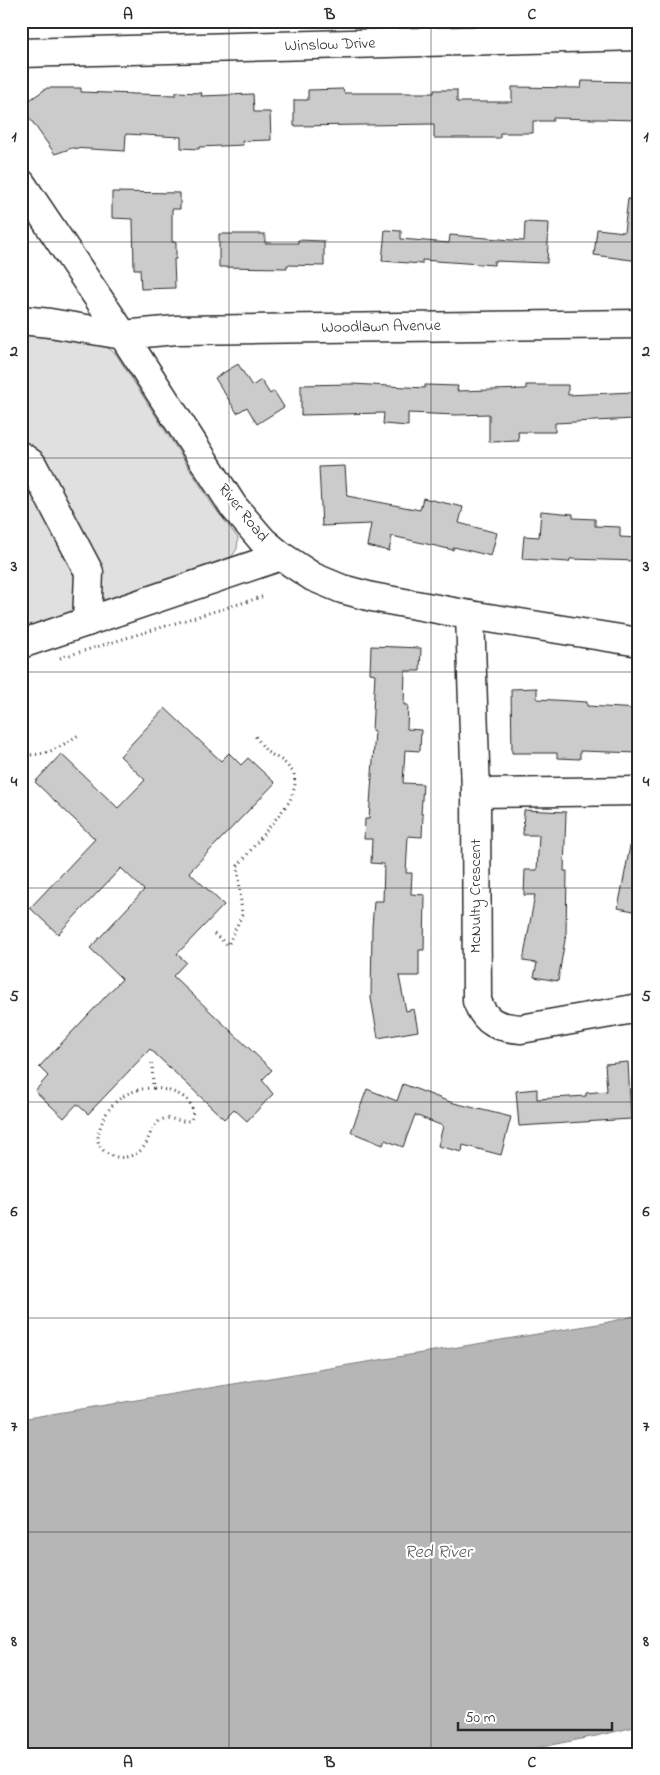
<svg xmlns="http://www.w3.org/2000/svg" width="660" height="1775" viewBox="0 0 660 1775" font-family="'Indie Flower',sans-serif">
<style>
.green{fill:#e0e0e0;stroke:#868686}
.water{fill:#b6b6b6;stroke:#7e7e7e}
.building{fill:#cbcbcb;stroke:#2b2b2b}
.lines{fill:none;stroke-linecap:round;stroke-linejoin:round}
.minor-casing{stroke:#2b2b2b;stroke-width:31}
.path{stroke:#2b2b2b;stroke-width:3;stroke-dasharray:1 4;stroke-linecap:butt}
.minor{stroke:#fff;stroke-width:28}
.grid{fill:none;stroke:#2b2b2b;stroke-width:1;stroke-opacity:0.55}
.labels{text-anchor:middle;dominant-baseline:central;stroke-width:4.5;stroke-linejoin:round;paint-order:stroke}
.street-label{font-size:16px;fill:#2b2b2b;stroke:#fff}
.water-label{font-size:18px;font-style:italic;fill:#5c5c5c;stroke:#fff}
.neatline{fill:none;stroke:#2b2b2b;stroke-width:2}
.grid-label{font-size:16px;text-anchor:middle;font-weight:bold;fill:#2b2b2b}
</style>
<rect width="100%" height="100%" fill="#fff"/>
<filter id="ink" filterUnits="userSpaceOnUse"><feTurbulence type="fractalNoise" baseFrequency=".02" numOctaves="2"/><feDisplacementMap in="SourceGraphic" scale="10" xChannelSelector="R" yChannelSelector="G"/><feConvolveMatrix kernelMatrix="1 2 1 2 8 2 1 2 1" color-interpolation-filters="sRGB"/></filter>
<g filter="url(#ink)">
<!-- green -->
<polygon class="green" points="21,334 98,345 108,348 116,354 214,507 238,538 237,549 225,566 21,632"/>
<!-- water -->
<polygon class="water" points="639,1315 639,1726 596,1736 506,1754 21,1754 21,1419 604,1323"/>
<!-- building -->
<g class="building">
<polygon points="582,81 639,82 639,120 553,118 553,121 533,121 533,133 500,133 500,138 434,138 434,124 294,126 294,100 308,100 308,90 343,89 344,93 434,93 434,90 457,90 457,102 512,102 512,87 581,88"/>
<polygon points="47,88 81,88 81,92 135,94 176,95 176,92 202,93 201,96 253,94 254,112 270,112 271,140 242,141 243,145 199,147 199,149 181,148 181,137 126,134 125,151 72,148 55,154 21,106"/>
<polygon points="112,192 180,193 180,209 172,209 172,242 176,242 176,259 174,259 175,288 141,289 140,269 134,269 133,219 112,218"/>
<polygon points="628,199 639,199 639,261 594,255 597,229 624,232"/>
<polygon points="525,222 549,223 547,263 494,261 494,265 422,260 422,264 382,261 385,230 401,231 401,239 449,243 450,235 524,241"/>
<polygon points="219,234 265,234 265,243 298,243 298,240 324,241 324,266 287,265 287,268 219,267"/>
<polygon points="238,364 252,386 261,380 270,394 274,391 284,407 257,424 247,407 237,413 215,378"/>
<polygon points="352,384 425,388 425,385 458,386 457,391 526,389 526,385 568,385 568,395 633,392 634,419 555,423 555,432 518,432 519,441 489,442 489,414 456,415 408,413 408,426 383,424 384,413 301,415 301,385"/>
<polygon points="345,466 347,496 420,510 423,498 463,507 459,523 497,533 491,556 454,547 453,550 392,536 389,551 367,546 371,524 322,526 319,467"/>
<polygon points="541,511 573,514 573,518 595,519 595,526 620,527 620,537 639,538 638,561 570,559 569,562 522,559 524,536 539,537"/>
<polygon points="371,646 421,648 420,671 405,671 404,705 408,705 407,729 421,730 420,751 405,750 403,783 423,784 421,814 423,814 422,837 408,836 406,873 412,873 411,894 425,895 424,950 419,950 419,976 399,976 406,1011 414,1009 418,1031 378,1038 371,998 372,927 374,901 383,901 384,864 371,863 372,839 364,839 365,819 369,819 375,731 372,731 375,674 370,673"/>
<polygon points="537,688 537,699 587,702 587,706 639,709 639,753 580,751 580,759 557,758 557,753 512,753 511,689"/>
<polygon points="165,708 221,761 229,753 241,765 248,758 275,783 189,872 224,905 177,954 186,962 173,976 272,1070 262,1080 273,1094 247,1121 234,1109 224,1119 150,1049 88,1114 77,1104 64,1118 35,1091 48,1076 39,1067 122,979 90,948 144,890 121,868 58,934 30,908 95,839 35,782 61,754 118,808 145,780 120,756"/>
<polygon points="524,810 566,812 564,871 567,871 566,934 558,981 534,977 537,963 523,961 535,895 524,895 525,870 537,870 539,835 523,835"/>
<polygon points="631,841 639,842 639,912 618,908"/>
<polygon points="628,1062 631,1119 519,1126 516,1091 537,1089 537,1099 586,1096 586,1093 607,1091 605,1064"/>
<polygon points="403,1084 450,1102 511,1117 501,1155 463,1145 462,1152 438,1146 443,1126 415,1115 403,1147 385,1140 383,1145 351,1132 367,1089 397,1101"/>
</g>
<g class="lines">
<defs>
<g id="minor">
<polyline points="21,53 639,36"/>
<polyline points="21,183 123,335 233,506 263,541 281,556 313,577 342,589 372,597 470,615 639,642"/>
<polyline points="21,320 50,323 123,335 176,330 639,324"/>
<polyline points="21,456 32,464 89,572 87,622"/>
<path d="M470,615L476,793L477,1001C486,1024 498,1027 521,1029L639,1008"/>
<polyline points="21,644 281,556"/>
<polyline points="476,793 639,791"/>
</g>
</defs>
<!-- minor casing -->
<use href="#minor" class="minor-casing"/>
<!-- path -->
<g class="path">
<polyline points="60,658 265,596"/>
<path d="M21,755C48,756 58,748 80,734"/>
<polyline points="214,934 228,945 242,915 238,866 290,801 295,786 294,773 283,761 267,752 255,736"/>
<path d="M152,1063L153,1088C138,1088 122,1094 112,1106C105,1113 97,1131 98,1141C101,1153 114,1159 126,1157C153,1152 145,1129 161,1120C170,1115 181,1124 191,1120C200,1097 169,1089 153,1088"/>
</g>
<!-- minor -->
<use href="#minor" class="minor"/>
</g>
</g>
<!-- grid -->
<path class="grid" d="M229,21V1754M431,21V1754M21,242H639M21,458H639M21,672H639M21,888H639M21,1102H639M21,1318H639M21,1532H639"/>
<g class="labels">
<!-- street labels -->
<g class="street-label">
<text transform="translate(330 45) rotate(-2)">Winslow Drive</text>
<text transform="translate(381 327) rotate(-1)">Woodlawn Avenue</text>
<text transform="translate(243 513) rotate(51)">River Road</text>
<text transform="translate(476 896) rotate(-90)">McNulty Crescent</text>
</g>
<!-- water labels -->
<g class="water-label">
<text x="438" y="1553">Red River</text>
</g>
</g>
<!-- margin -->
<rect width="660" height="1775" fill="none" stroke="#fff" stroke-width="55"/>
<!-- scale -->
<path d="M458 1722v8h154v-8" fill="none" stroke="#2b2b2b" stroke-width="2.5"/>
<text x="465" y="1722" font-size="15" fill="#2b2b2b" stroke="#ffffff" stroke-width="4" paint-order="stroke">50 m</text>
<rect x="28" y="28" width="604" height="1720" class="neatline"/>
<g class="grid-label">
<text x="128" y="19">A</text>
<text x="330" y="19">B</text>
<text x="532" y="19">C</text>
<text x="14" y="141">1</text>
<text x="646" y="141">1</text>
<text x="14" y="356">2</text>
<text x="646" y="356">2</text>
<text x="14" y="571">3</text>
<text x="646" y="571">3</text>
<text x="14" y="786">4</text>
<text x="646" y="786">4</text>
<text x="14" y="1001">5</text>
<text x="646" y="1001">5</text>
<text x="14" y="1216">6</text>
<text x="646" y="1216">6</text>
<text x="14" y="1431">7</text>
<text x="646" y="1431">7</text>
<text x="14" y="1646">8</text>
<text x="646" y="1646">8</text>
<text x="128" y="1767">A</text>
<text x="330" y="1767">B</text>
<text x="532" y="1767">C</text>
</g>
</svg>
